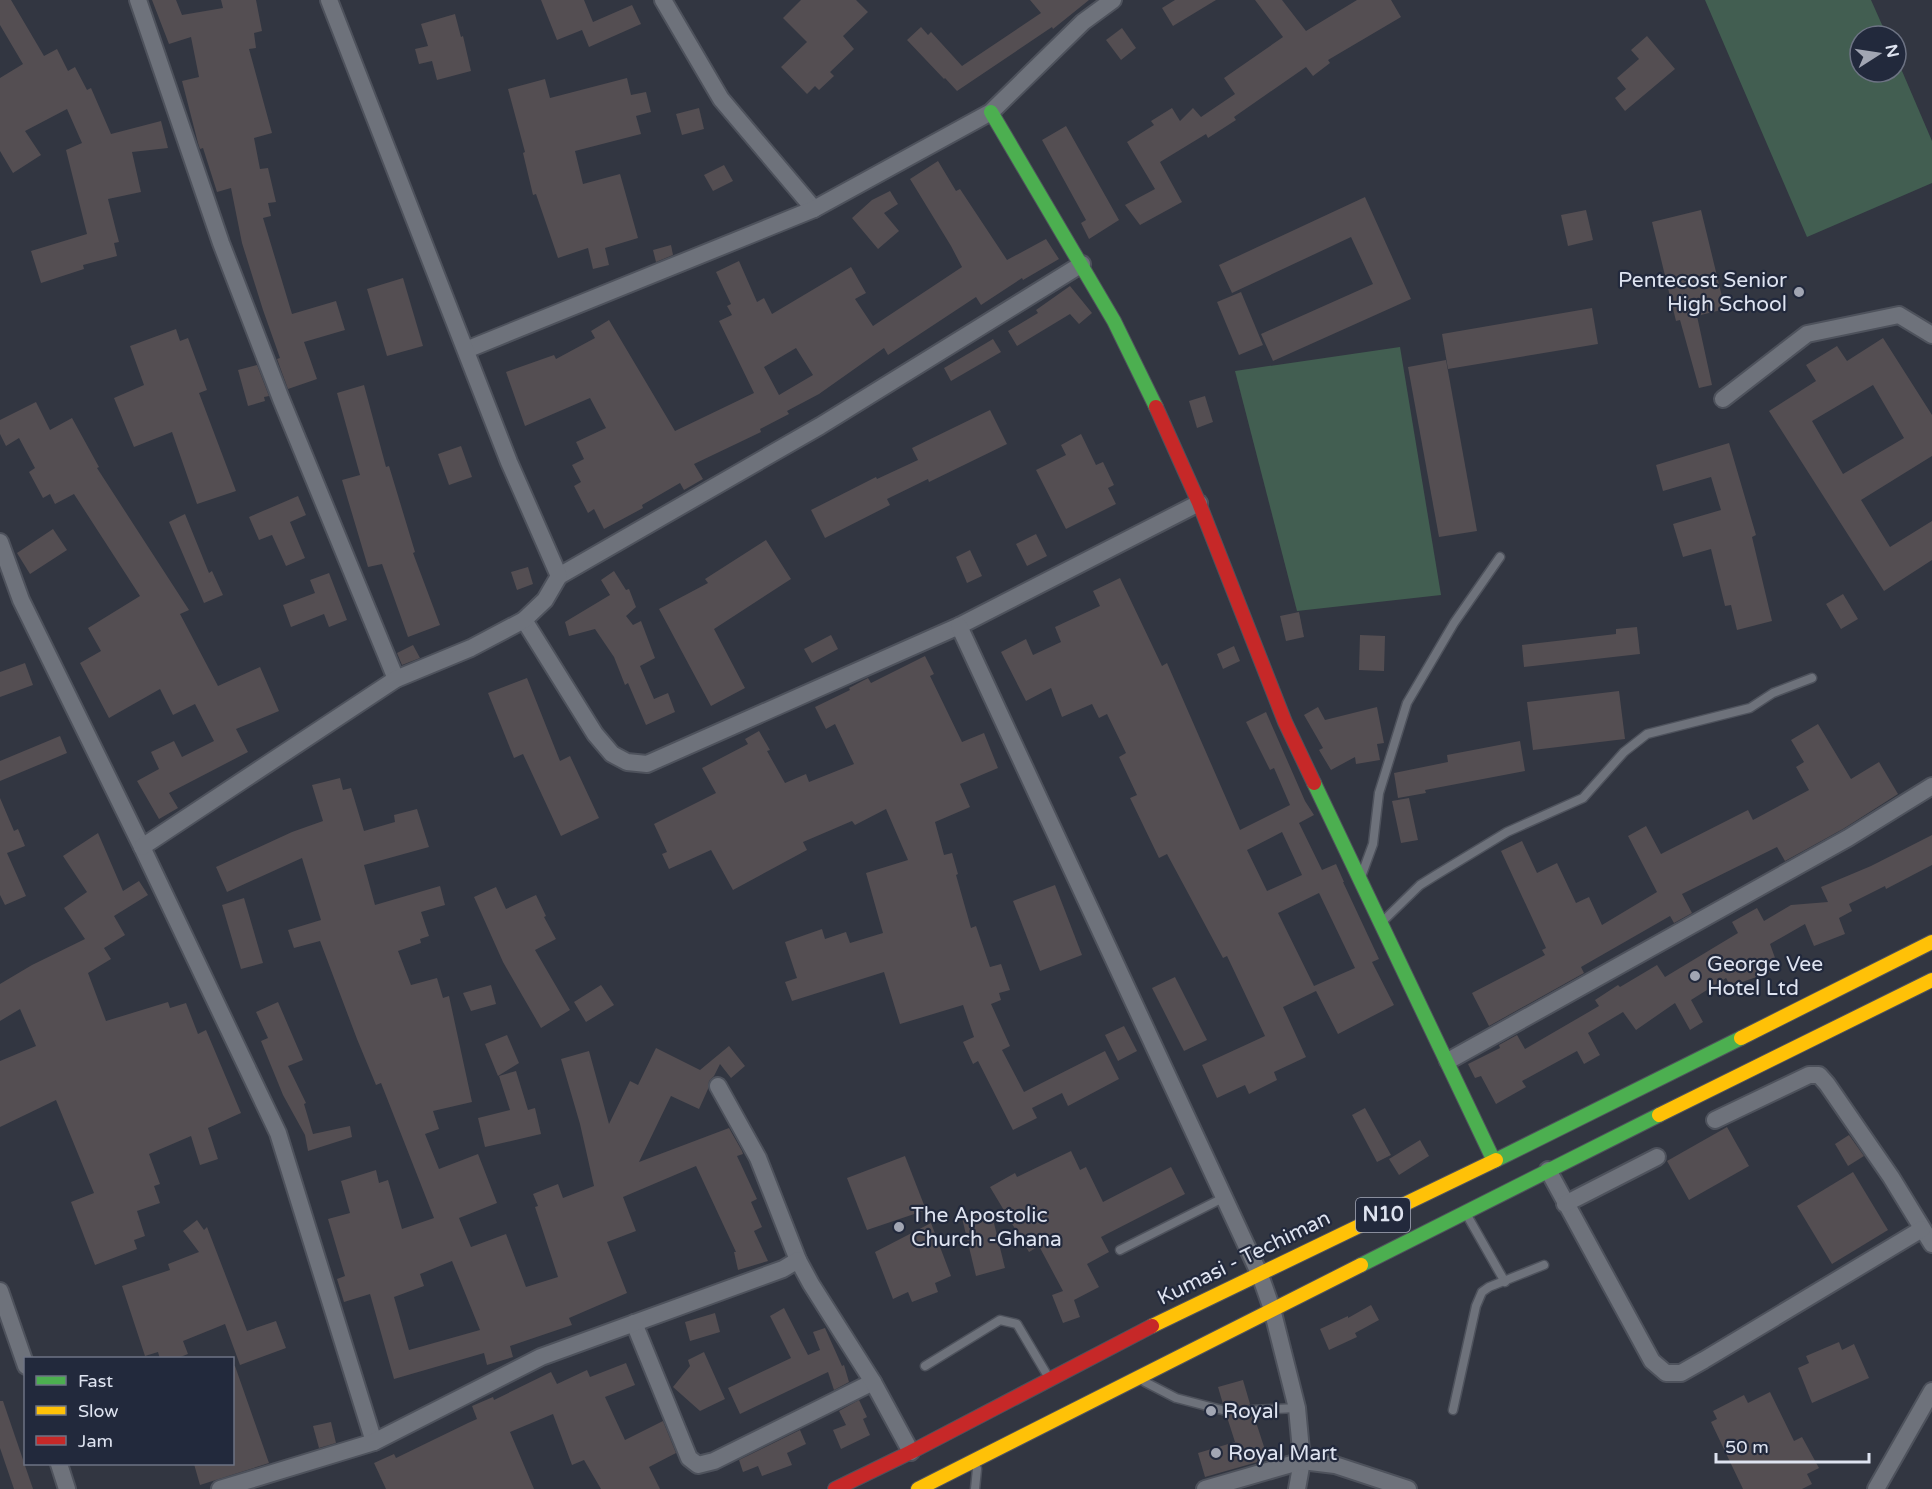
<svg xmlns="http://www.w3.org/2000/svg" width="1932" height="1489" viewBox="0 0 1932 1489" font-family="'Varela Round',sans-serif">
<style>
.green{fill:#425e51}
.building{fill:#544e52;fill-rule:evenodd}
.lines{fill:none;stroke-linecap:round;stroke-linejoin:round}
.lane-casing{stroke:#4e525c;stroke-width:11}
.street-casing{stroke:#4e525c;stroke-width:20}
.fast-casing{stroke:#4e525c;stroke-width:16}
.slow-casing{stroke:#4e525c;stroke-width:16}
.jam-casing{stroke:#4e525c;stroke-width:16}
.lane{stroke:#6e727b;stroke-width:8}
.street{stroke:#6e727b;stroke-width:16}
.fast{stroke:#4caf50;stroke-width:14}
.slow{stroke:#ffc107;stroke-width:14}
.jam{stroke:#c62828;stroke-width:14}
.poi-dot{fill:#a2a6b3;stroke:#22293c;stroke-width:2}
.labels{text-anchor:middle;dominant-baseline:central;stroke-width:4.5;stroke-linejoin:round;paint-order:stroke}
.shield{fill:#22293c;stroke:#a6abba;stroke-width:1.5}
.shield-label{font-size:20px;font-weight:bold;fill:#dee3f0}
.poi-label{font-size:21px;fill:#dee3f0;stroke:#22293c;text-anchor:start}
.street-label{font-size:21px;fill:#dee3f0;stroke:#22293c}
</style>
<rect width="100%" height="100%" fill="#323641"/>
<!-- green -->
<g class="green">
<polygon points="1705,0 1871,0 1887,36 1860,36 1860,72 1896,72 1896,57 1932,141 1932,183 1807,237"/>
<polygon points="1400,347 1441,595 1297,611 1235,371"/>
</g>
<!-- building -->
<g class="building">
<polygon points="0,0 11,0 44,56 57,49 68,71 75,67 87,90 91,88 111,134 161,121 168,148 132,152 141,192 108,199 119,242 114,243 117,256 83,265 84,269 41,283 31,251 87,234 66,150 82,143 67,109 25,131 41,155 13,173 0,151 0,78 23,64 0,25"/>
<polygon points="152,0 176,0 182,15 223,8 221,0 256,0 262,31 254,33 256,48 249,49 272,133 254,138 260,169 268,168 276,202 268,203 271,216 263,218 292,314 336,301 345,330 304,342 317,379 288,389 277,359 280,358 263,310 242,243 231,188 217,192 203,148 200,149 198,143 182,81 199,77 191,37 169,44"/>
<polygon points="541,0 584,0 593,22 632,5 641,24 589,47 582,30 557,40"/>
<polygon points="801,0 856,0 868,12 843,36 854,49 830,72 834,76 819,90 815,86 807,94 781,67 807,42 783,18"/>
<polygon points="1030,0 1089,0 1053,29 1052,27 957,91 945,78 944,79 907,40 921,27 928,35 931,32 962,66 1041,13"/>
<polygon points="1175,0 1216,0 1173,26 1162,8"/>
<polygon points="1255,0 1282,0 1306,31 1357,0 1391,0 1401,17 1328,60 1330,63 1313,76 1306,67 1234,117 1236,120 1208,138 1206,134 1160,162 1182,202 1140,225 1125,205 1155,189 1127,142 1154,125 1151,121 1172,108 1180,121 1193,108 1201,117 1235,94 1224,78 1283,37"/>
<polygon points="455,14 461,37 463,36 471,71 437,80 432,61 419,64 415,49 428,46 421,24"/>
<polygon points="1122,28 1136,48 1121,60 1106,40"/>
<polygon points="1647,36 1675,69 1625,111 1615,98 1626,89 1617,78 1639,59 1631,50"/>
<polygon points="627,78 631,95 646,92 651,112 636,116 641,134 575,151 583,184 620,174 638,238 605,248 609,265 593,269 588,248 558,258 536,194 533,195 523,153 525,152 508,89 545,79 550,98"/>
<polygon points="699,108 704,129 682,135 676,114"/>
<polygon points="1066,126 1119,220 1089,239 1081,223 1086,220 1042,140"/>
<path d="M938,161L956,191L960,189L1007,260L1046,239L1059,259L1023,280L1022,278L981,305L976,297L888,355L884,348L819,394L787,411L789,414L760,429L761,432L694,464L703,479L684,490L680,483L642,505L643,508L604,529L594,509L588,513L574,486L581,482L572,465L584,459L576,442L606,428L590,398L525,426L506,372L554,355L556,359L595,338L591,331L609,320L675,431L754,393L719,321L732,315L727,306L731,304L716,272L739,261L757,302L764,298L772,314L851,267L866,293L855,299L873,326L962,267L951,246L910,179ZM796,348L813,375L779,395L764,367Z"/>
<polygon points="724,165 733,181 713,191 704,175"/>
<polygon points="890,191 898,204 884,213 899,231 878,249 852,218 872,200"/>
<polygon points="1365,197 1411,299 1273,361 1261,334 1373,284 1351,237 1232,293 1219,265"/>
<polygon points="1586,210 1593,240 1568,246 1561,215"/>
<polygon points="1701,210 1725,309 1697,316 1712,385 1699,388 1680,320 1676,321 1652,222"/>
<polygon points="671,245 673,255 656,262 653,250"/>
<polygon points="403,278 423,346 387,356 367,289"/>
<polygon points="1070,286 1092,313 1079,324 1070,314 1017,346 1008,331 1038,313 1036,310"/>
<polygon points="1241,292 1263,345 1239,355 1217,302"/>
<polygon points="1592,308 1598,344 1448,369 1442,334"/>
<polygon points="176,329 180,341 188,338 207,390 199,393 236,491 197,504 172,432 134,447 114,398 144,385 130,346"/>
<path d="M1883,338L1932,415V456L1861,500L1890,547L1932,521V560L1884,591L1769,411L1816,381L1806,365L1837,346L1847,361ZM1873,385L1904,438L1843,474L1812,421Z"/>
<polygon points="993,339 1001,352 951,381 944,368"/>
<polygon points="1446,360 1477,531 1439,537 1408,367"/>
<polygon points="257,365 269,396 264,397 265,401 248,406 238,370"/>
<polygon points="364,385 386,467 389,466 415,552 413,553 440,625 408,637 382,564 368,567 342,480 360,475 337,393"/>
<polygon points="1205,396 1213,422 1197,428 1189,401"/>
<polygon points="36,402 50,430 72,418 99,467 97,468 189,610 180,614 218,686 260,667 279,711 236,729 248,752 169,793 178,808 159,819 137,781 159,769 151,752 174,741 182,757 214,741 195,704 173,715 160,689 109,718 80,663 101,651 88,628 140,596 74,494 55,504 50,494 43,498 29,472 35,468 19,438 6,446 0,434 0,420"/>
<polygon points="990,410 1007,444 929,482 928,479 887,499 890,505 825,538 811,510 876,477 877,479 918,460 912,448"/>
<polygon points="1081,434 1096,465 1103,462 1114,485 1108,488 1116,504 1066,529 1036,470 1066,455 1061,445"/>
<polygon points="1729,443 1756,535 1752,537 1772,621 1737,630 1731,605 1725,606 1711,549 1683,557 1673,524 1721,510 1711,477 1663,491 1656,465"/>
<polygon points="461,446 472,477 449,485 438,454"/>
<polygon points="298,496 306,515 290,522 305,558 286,566 272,535 259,540 249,517"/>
<polygon points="185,514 209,573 212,571 223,595 204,603 169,522"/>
<polygon points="53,529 67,550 30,574 17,553"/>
<polygon points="1036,534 1047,556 1027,566 1016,544"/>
<polygon points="766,540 791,579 714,629 745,688 711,706 659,609 708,583 705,579"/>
<polygon points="970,550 982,576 967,583 956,557"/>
<polygon points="528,567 533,584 517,590 511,572"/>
<polygon points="614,571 626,590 629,589 636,607 626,616 633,625 641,621 655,658 640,666 654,699 668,693 675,712 646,725 628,683 625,685 614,657 595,629 569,636 565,622 610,595 601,580"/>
<polygon points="329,573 347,620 329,627 324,614 291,627 283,605 315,593 310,580"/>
<path d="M1120,578L1162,666L1167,663L1240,830L1290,805L1274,768L1270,770L1246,722L1266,712L1305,801L1314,815L1299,823L1322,870L1336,864L1344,882H1343L1379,959L1372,962L1394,1005L1338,1034L1316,991L1283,1007L1306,1057L1274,1072L1277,1080L1249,1094L1245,1085L1217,1098L1202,1065L1265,1036L1227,956L1223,958L1167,854L1159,858L1130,798L1137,795L1119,757L1126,753L1107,714L1099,718L1092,704L1062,717L1051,688L1026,701L1001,652L1026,639L1033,655L1061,642L1055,627L1100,606L1093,591ZM1282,832L1302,875L1267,891L1247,850ZM1319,893L1355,968L1314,986L1278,913Z"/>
<polygon points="1843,594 1858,619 1841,629 1826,604"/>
<polygon points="1299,612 1304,637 1286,641 1280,616"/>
<polygon points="1637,627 1640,654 1524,667 1522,645 1616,634 1616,629"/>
<polygon points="831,635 838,649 812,663 804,649"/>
<polygon points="1360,635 1385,636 1384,671 1359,670"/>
<polygon points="413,645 420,658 402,665 397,653"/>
<polygon points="1234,646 1240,661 1223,669 1217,654"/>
<polygon points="925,656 934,674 930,676 962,742 984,733 998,768 960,784 970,807 935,822 944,855 952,853 958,874 956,875 971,928 976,926 990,967 1001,964 1010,990 999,993 1001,1000 991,1004 1010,1046 1002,1050 1024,1092 1105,1051 1119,1079 1068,1106 1062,1093 1032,1108 1037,1118 1013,1130 978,1061 973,1064 963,1042 974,1037 963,1005 900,1024 884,972 792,1001 785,982 797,978 785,942 822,929 825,939 846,932 850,943 883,933 866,873 908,860 886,809 855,825 852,821 803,842 807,850 733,890 711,850 669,869 662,854 667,852 654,824 716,793 702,768 748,744 745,739 759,731 770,750 767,751 785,783 806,774 809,782 854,764 835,724 826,729 815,707 850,690 849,688 868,678 871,683"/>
<polygon points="25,663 33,685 0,697 0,672"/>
<polygon points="527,678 560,761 570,756 599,818 561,836 523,754 514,758 488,693"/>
<polygon points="1619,691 1625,739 1533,750 1527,702"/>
<polygon points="1318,707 1325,720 1377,707 1384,743 1377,744 1380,760 1356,764 1355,757 1331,770 1319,750 1323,748 1304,715"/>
<polygon points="1818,724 1851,779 1879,762 1898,794 1843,829 1785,861 1777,847 1682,894 1692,913 1674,923 1670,916 1581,967 1584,973 1489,1026 1472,993 1545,955 1542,950 1546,948 1501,851 1522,841 1537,873 1557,863 1576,903 1589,897 1602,925 1657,892 1628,836 1646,826 1661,854 1748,810 1753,820 1809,790 1796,767 1804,762 1791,740"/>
<polygon points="60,736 67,753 0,781 0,761"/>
<polygon points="1520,741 1525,771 1425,790 1426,793 1398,798 1394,773 1448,762 1447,755"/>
<path d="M340,778L343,790L351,788L364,831L395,822L394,815L417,809L429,847L364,865L375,905L440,886L445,905L421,912L429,936L420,939L421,943L398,951L411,985L437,978L443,998L449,996L472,1102L433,1111L439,1129L425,1134L439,1169L478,1154L497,1203L459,1218L471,1247L506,1234L526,1287L558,1277L535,1207L538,1206L533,1194L558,1184L563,1198L594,1186L580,1124L561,1059L589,1051L609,1124L630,1081L638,1085L656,1048L700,1070L729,1046L745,1066L731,1078L720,1064L714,1076L709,1081L708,1089L699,1109L671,1096L639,1162L729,1128L742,1151L743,1154L737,1156L757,1199L751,1202L762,1227L754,1231L768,1261L738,1270L734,1252H736L696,1166L623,1197L636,1231L607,1242L627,1293L569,1318L572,1325L510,1346L513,1357L487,1365L484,1353L394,1379L370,1294L344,1302L337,1279L345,1276L328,1219L350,1213L341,1181L376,1170L379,1183L388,1180L402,1229L434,1218L381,1083L376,1085L357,1039L320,941L294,948L288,930L321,920L302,858L227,892L216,867L292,832L323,821L312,785ZM452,1261L480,1330L409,1350L394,1297L424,1286L420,1274Z"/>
<polygon points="0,798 14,831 18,829 25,846 7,853 26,896 5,905 0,895"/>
<polygon points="1409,798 1418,840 1401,843 1392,801"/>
<polygon points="98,833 123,891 139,881 148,895 114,916 125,935 104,948 111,959 88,973 106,1021 168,1002 170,1008 186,1003 198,1034 206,1030 241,1113 208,1128 218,1159 200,1165 191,1136 149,1154 160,1184 154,1186 160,1203 137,1211 145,1236 134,1240 137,1249 95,1265 71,1202 94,1193 56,1100 0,1127 0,1061 36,1046 20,1009 0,1021 0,984 32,965 85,939 64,908 87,892 63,856"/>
<polygon points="1932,835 1932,865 1886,889 1885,886 1849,904 1852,911 1839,918 1845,934 1814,946 1805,924 1770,944 1779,969 1731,986 1726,978 1691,1000 1703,1022 1690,1030 1675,1003 1636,1030 1623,1012 1588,1033 1600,1055 1584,1064 1577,1051 1522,1081 1526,1087 1496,1104 1481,1076 1475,1078 1468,1064 1500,1048 1499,1045 1517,1035 1525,1049 1599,1006 1595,1000 1618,985 1620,987 1657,965 1665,977 1738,933 1732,922 1757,908 1764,921 1791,905 1828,902 1821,887 1871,866"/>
<polygon points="1055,885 1082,955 1040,971 1013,901"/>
<polygon points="496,887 506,909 536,895 546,916 544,917 556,939 535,950 570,1010 541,1028 503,962 474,897"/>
<polygon points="244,898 263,963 241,969 222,905"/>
<polygon points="1175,977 1207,1040 1184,1051 1152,988"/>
<polygon points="491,985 496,1004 471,1011 463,993"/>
<polygon points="601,985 614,1005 586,1022 574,1002"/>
<polygon points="278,1002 303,1060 288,1066 306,1103 304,1104 313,1134 350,1126 352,1137 308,1151 305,1135 283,1095 261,1041 268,1038 256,1012"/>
<polygon points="1124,1026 1137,1051 1118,1061 1105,1035"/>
<polygon points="507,1035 519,1063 498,1076 485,1044"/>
<polygon points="516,1071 528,1110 535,1108 541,1134 485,1147 478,1118 510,1110 499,1076"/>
<polygon points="1365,1108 1391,1155 1377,1162 1352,1115"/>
<polygon points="1727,1127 1749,1166 1689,1200 1667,1161"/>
<polygon points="1849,1135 1864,1156 1848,1166 1835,1144"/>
<polygon points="1420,1140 1429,1156 1399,1175 1389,1159"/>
<polygon points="1071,1151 1080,1170 1086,1167 1103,1202 1171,1167 1185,1194 1101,1237 1109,1252 1087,1264 1099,1287 1074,1300 1080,1317 1063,1323 1052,1295 1063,1291 1039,1246 1029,1252 990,1187 1015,1173 1017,1177"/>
<polygon points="905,1156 926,1210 867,1230 847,1178"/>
<polygon points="1853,1172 1888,1230 1832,1264 1797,1206"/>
<polygon points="991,1211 1005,1268 976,1276 962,1218"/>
<polygon points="197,1220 204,1230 207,1227 247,1331 276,1321 286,1348 240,1365 225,1324 183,1341 188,1354 175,1359 160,1359 158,1352 145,1356 122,1286 170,1270 168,1264 199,1252 183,1231"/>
<polygon points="931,1223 951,1276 935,1283 938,1292 912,1302 908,1292 893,1299 875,1252"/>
<polygon points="1371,1305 1379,1320 1355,1333 1357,1337 1329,1350 1320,1329 1348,1316 1348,1318"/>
<polygon points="784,1308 808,1355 820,1350 813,1332 825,1328 842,1366 844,1365 849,1382 834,1390 828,1372 740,1414 728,1388 791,1358 770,1316"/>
<polygon points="715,1313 720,1332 690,1341 685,1322"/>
<polygon points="1839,1342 1842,1350 1854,1344 1869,1378 1812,1403 1798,1368 1809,1363 1806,1356"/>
<polygon points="704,1352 725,1399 700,1411 673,1387 690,1366 688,1360"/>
<polygon points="626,1363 635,1385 605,1397 625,1440 663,1421 676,1453 649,1467 660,1489 601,1489 584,1460 572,1465 553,1414 510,1432 534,1489 386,1489 374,1463 394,1454 396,1458 468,1423 477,1419 472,1406 493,1397 494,1400 551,1372 557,1384 587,1370 590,1377"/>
<polygon points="232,1366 235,1366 269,1463 200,1485 194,1464 232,1464"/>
<polygon points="1243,1380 1250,1404 1247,1407 1246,1411 1249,1415 1254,1416 1268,1459 1205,1477 1198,1453 1235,1442 1227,1417 1232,1413 1232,1409 1223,1404 1218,1387"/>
<polygon points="1770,1392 1794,1441 1802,1437 1819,1468 1807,1474 1812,1484 1802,1489 1743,1489 1711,1422 1717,1419 1713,1411 1744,1395 1748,1403"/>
<polygon points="859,1400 867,1417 863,1419 870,1435 841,1449 833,1430 846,1425 839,1411"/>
<polygon points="0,1401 3,1401 33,1489 14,1489 0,1448"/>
<polygon points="331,1422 336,1443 319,1448 313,1426"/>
<polygon points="800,1430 806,1444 787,1453 792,1465 762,1476 758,1466 743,1472 739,1460"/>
</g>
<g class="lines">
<defs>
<g id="lane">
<polyline points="1362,874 1373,844 1379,793 1407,703 1454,623 1500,557"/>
<polyline points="1383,921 1420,885 1436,875 1507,832 1583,798 1624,752 1647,734 1750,708 1773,693 1812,678"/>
<polyline points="1468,1217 1505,1282"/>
<polyline points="1120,1250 1223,1198"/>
<polyline points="925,1366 1000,1320 1017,1324 1046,1373"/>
<polyline points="1145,1382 1176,1398 1226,1411"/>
<polyline points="1252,1410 1297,1408"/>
<polyline points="1453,1410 1476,1306 1482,1292 1489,1287 1544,1265"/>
<polyline points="975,1489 977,1469"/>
</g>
<g id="street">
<polyline points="138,0 221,243 281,399 396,679"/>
<polyline points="663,0 721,99 814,209"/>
<polyline points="466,350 814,209 991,112 1083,22 1113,0"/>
<polyline points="1723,399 1807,334 1899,315 1932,335"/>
<polyline points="0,542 21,600 142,847 278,1133 374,1442"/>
<polyline points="559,576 820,426 1082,264"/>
<polyline points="524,620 595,734 612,754 627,762 647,764 959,626 1199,503"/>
<polyline points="959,626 1260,1275 1272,1309 1297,1408 1302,1461 1297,1489"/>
<polyline points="142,847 396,679 471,648 524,620 545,600 559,576 509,462 329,0"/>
<polyline points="1448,1061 1848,838 1932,786"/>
<polyline points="718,1086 758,1158 798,1260"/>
<polyline points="1715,1120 1809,1075 1819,1075 1827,1084 1891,1177 1932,1244"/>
<polyline points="1548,1170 1652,1361 1666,1373 1681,1373 1704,1360 1922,1229"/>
<polyline points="1565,1204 1657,1157"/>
<polyline points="0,1291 26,1366"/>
<polyline points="634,1323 689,1458 698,1465 714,1461 873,1382"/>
<polyline points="59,1464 67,1489"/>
<polyline points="220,1489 374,1442 541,1357 783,1269 798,1260 811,1284 873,1382 911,1452"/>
<polyline points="1205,1489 1302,1461 1335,1465 1408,1489"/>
<polyline points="1876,1489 1932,1391"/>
</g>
<g id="fast">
<polyline points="991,112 1114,321 1156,407"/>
<polyline points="1314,783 1494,1161"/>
<polyline points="1496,1160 1741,1038"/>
<polyline points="1361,1265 1659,1115"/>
</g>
<g id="slow">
<polyline points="1741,1038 1932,942"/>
<polyline points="1659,1115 1932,980"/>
<polyline points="1152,1326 1496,1160"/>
<polyline points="918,1489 1361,1265"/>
</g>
<g id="jam">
<polyline points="1156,407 1199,503 1285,722 1314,783"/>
<polyline points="835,1489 911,1452 1152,1326"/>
</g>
</defs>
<!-- lane casing -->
<use href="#lane" class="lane-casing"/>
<!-- street casing -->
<use href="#street" class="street-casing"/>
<!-- fast casing -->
<use href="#fast" class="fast-casing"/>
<!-- slow casing -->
<use href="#slow" class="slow-casing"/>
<!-- jam casing -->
<use href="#jam" class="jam-casing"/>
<!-- lane -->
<use href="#lane" class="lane"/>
<!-- street -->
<use href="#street" class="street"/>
<!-- fast -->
<use href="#fast" class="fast"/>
<!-- slow -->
<use href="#slow" class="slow"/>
<!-- jam -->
<use href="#jam" class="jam"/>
</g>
<!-- markers -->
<g class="poi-dot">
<circle cx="1799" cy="292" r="6"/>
<circle cx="1695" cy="976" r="6"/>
<circle cx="899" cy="1227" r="6"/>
<circle cx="1211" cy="1411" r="6"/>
<circle cx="1216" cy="1453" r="6"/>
</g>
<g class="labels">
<!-- shield labels -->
<rect class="shield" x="1356" y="1198" width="54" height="34" rx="4.5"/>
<g class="shield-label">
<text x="1383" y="1215">N10</text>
</g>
<!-- poi labels -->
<g class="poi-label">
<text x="1787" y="280" text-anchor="end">Pentecost Senior<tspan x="1787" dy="24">High School</tspan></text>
<text x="1707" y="964">George Vee<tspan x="1707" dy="24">Hotel Ltd</tspan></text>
<text x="911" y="1215">The Apostolic<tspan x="911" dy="24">Church -Ghana</tspan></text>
<text x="1223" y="1411">Royal</text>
<text x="1228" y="1453">Royal Mart</text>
</g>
<!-- street labels -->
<g class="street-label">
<text transform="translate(1244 1258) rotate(-26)">Kumasi - Techiman</text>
</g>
</g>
<!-- legend -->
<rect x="24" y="1357" width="210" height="108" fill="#22293c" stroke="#6d7384" stroke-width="1.5"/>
<rect x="36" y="1376" width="30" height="9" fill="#4caf50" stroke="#6d7384" stroke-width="1.5"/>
<text x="78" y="1387" font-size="18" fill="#dee3f0">Fast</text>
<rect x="36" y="1406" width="30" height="9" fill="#ffc107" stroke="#6d7384" stroke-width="1.5"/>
<text x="78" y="1417" font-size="18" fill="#dee3f0">Slow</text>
<rect x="36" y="1436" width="30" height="9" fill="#c62828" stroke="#6d7384" stroke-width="1.5"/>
<text x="78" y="1447" font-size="18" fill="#dee3f0">Jam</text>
<!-- north arrow -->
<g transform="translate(1878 54) rotate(78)"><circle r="28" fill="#22293c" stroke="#6d7384" stroke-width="1.5"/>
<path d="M0-4.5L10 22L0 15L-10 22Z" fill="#a2a6b3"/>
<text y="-9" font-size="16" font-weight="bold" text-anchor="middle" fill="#dee3f0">N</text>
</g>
<!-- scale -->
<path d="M1716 1453v9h153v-9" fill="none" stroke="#dee3f0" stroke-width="3"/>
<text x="1725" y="1453" font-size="18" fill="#dee3f0" stroke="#22293c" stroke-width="4.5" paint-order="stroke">50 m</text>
</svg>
